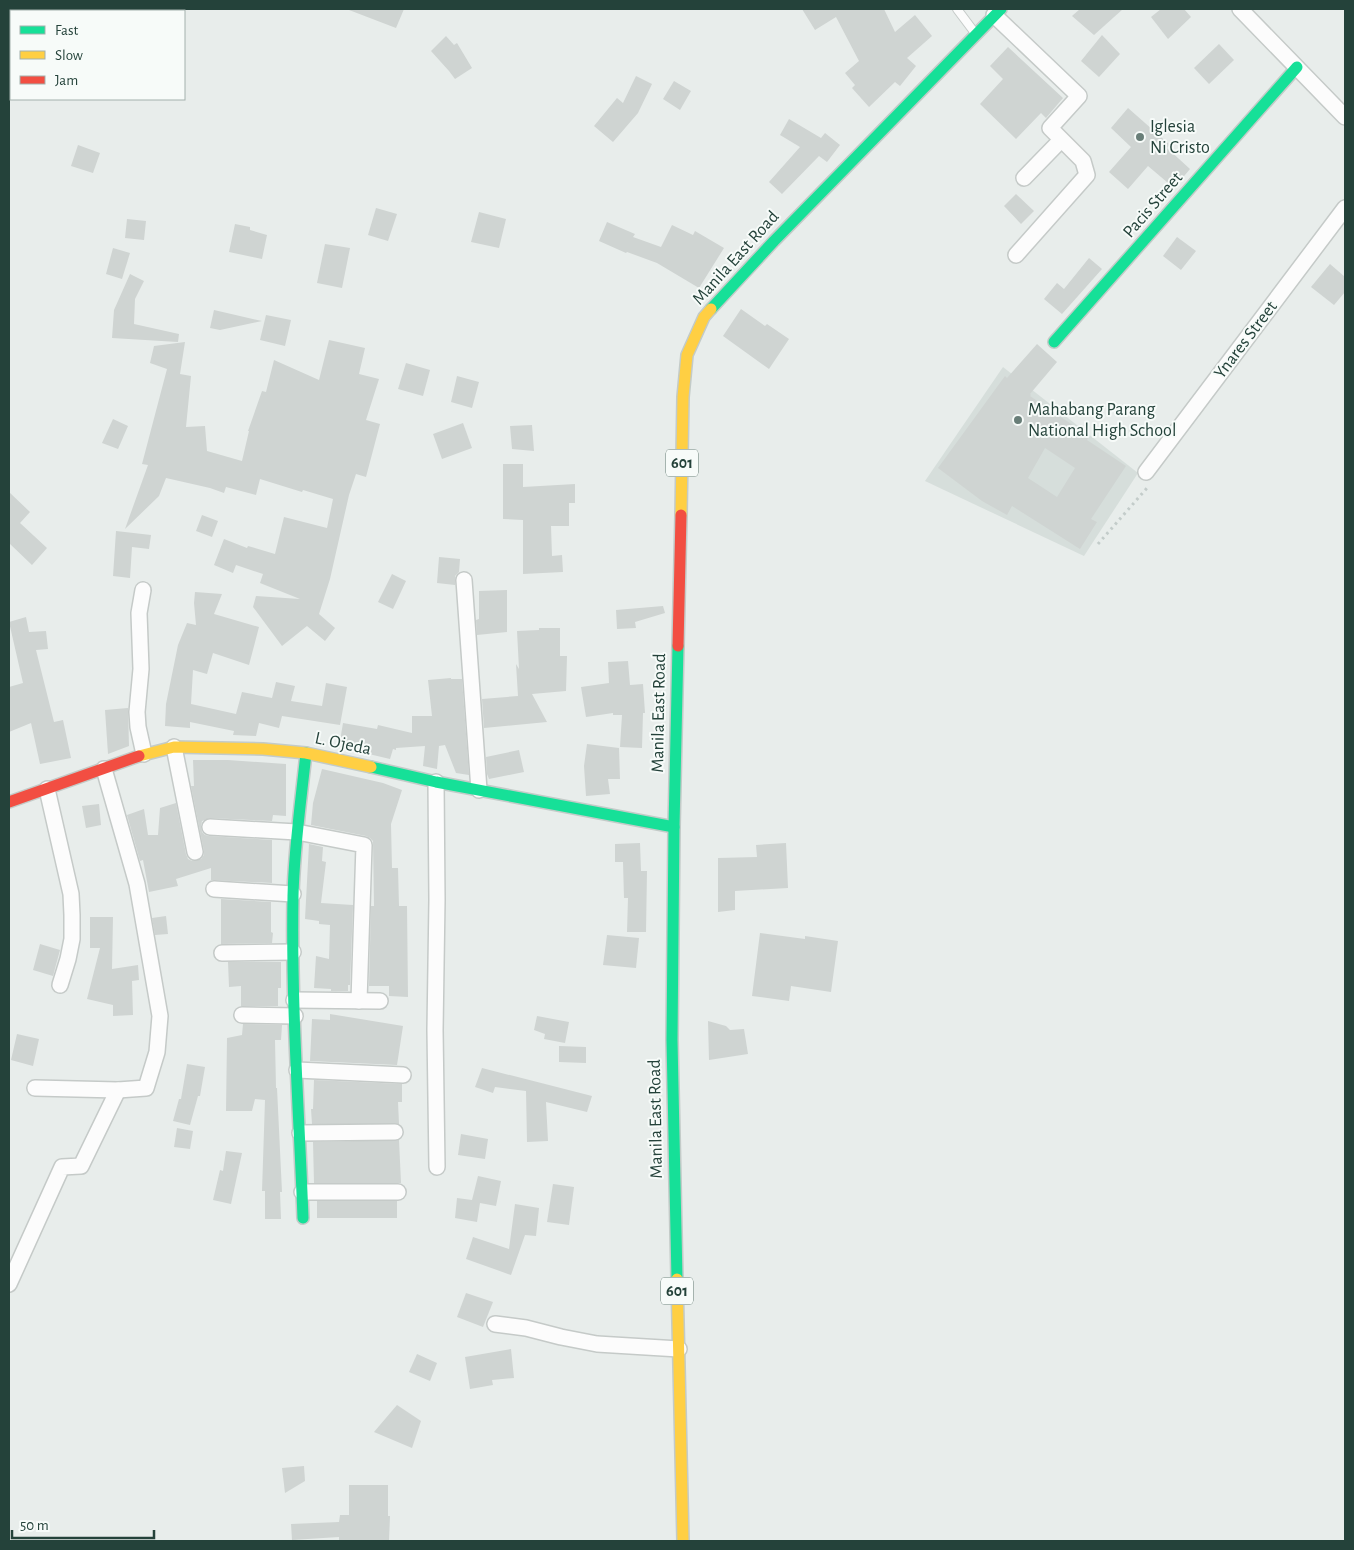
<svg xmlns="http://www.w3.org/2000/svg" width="1354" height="1550" viewBox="0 0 1354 1550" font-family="'Alegreya Sans',sans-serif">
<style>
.built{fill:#d6dedb}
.building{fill:#cfd4d2;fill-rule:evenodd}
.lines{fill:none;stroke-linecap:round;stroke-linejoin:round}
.lane-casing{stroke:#c5cac8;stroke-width:10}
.street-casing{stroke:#c5cac8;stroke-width:18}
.fast-casing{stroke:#c3cbc8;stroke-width:14}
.slow-casing{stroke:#c3cbc8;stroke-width:14}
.jam-casing{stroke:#c3cbc8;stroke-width:14}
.path{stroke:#c3ccca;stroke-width:3;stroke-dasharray:2.5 4;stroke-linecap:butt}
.lane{stroke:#fcfcfc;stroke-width:8}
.street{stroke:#fcfcfc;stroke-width:15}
.fast{stroke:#16e098;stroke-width:11}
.slow{stroke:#ffcf43;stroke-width:11}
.jam{stroke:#f24e42;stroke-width:11}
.poi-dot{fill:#697e78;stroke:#f7fbf9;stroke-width:2}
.labels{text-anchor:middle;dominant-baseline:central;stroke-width:4;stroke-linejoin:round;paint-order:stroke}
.shield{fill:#f7fbf9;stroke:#637a73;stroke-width:1}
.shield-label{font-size:16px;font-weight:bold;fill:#24423a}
.poi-label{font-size:18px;fill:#24423a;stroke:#f7fbf9;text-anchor:start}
.street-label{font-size:18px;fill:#24423a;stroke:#f7fbf9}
</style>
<rect width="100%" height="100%" fill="#e8edeb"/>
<!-- built -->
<polygon class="built" points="1003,367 1138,473 1084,556 925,481"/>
<!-- building -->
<g class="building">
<polygon points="349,9 404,9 396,28 349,10"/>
<polygon points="802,9 884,9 895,32 915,15 932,36 907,58 916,66 900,86 895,82 869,107 852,88 855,85 845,73 859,61 836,17 815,30"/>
<polygon points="1080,9 1123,9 1094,35 1072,16"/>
<polygon points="1161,9 1184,9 1191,17 1168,39 1151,17"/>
<polygon points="1102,35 1120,54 1099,77 1081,61"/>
<polygon points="446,36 454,45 457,43 472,68 455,79 449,71 431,51"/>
<polygon points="1219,44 1234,60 1209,84 1194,68"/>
<polygon points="1008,47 1063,98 1046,118 1041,113 1016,139 980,104 1003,79 990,66"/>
<polygon points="636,76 652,84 638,113 613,142 594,126 617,98 623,103"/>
<polygon points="674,81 691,91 680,110 663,99"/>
<polygon points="1128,108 1170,145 1167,148 1190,169 1174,188 1148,166 1128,189 1109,172 1131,147 1111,128"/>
<polygon points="789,119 821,138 825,133 840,145 827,162 819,156 782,194 769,182 800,147 780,135"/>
<polygon points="78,145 100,153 93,173 71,166"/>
<polygon points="1016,194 1034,211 1021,224 1004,206"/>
<polygon points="376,208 397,214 388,241 368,235"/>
<polygon points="479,212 506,219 499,248 471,242"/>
<polygon points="127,219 146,221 144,240 125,238"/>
<polygon points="607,222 635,234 633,237 661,247 672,225 693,235 695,231 724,248 699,288 657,263 627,252 626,253 599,241"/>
<polygon points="235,224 250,227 250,230 267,235 262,259 229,252"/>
<polygon points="1177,237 1196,251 1181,270 1163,256"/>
<polygon points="325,244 350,248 342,288 317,283"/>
<polygon points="113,248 130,253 122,279 106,274"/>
<polygon points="1089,258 1102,269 1062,314 1044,299 1057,283 1064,289"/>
<polygon points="1330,264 1345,277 1345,292 1334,305 1311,287"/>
<polygon points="130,274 144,281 135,299 134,324 179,334 178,342 112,338 114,310"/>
<polygon points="741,309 765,326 767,324 789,339 769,369 723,336"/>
<polygon points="214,310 262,321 220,330 210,328"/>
<polygon points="266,315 291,320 285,346 260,340"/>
<polygon points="329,340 365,348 359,374 379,379 366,420 380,424 366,477 356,474 349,495 330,579 319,614 335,628 325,641 307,626 282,646 253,607 256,596 300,599 260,583 263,574 236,565 233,573 214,565 224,539 247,548 248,546 275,554 284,517 327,528 333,499 303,490 302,492 260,479 256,495 226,487 224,493 210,488 166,478 159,496 125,529 148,465 142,464 167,369 150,363 154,346 185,342 180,374 191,376 186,427 205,426 207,451 242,461 249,431 248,431 262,391 266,392 274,360 319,380"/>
<path d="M1037,344L1057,362L1030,394L1031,395L1030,396L1089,436L1087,440L1126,466L1091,519L1097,522L1080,549L1012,506L1007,515L982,501L938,468L1005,376L1007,378ZM1045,448L1075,468L1057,497L1028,478Z"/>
<polygon points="406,363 430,370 423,396 398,389"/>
<polygon points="457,376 479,382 472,408 451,402"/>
<polygon points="113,419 128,426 118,449 102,443"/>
<polygon points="463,423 472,448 442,459 433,434"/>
<polygon points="532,425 534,451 512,449 510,426"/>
<polygon points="503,464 523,464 523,487 575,484 575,503 569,503 569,526 551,526 552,556 562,555 563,572 523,574 523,520 503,519"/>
<polygon points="9,492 30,512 20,523 47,548 32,565 9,543"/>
<polygon points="202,515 218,521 212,537 196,531"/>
<polygon points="116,531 151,535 149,549 132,547 130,578 113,576"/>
<polygon points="439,557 460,559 459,572 455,576 455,585 437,583"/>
<polygon points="392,574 406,581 393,609 378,602"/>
<polygon points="507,590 507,632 477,635 476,620 479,619 479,591"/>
<polygon points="195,592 222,594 214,614 259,627 249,665 213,653 207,674 193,670 191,704 236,714 242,692 272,698 276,682 295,686 291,701 322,706 326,683 347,687 340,725 282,716 279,728 259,723 256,736 233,735 234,731 190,722 190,728 165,726 166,704 178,645 187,623 196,625 194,603"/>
<polygon points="663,606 665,613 635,622 636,628 617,629 616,610"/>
<polygon points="26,617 29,632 46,631 48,649 36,650 54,722 63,720 71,758 40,764 31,723 9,732 9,687 23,683 9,622"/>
<polygon points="539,628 560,628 560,656 567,656 566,691 532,694 547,722 484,728 482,699 518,696 516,664 519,669 517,631 539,630"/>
<polygon points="628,661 630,685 643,684 645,713 643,713 642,748 620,747 622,715 613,715 613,713 586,717 581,687 609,683 608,662"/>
<polygon points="451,678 451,679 462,679 469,775 456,773 445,745 439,746 437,769 423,766 425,746 396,748 396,750 393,749 390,759 339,747 343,723 377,729 378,725 412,733 412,716 432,716 428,680"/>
<polygon points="128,708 129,746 108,754 105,710"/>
<polygon points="587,744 619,748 620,779 608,779 610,794 586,796 584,766"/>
<polygon points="519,750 524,772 489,779 487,774 486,757"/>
<polygon points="193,760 228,760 286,764 286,816 273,815 272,821 210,818 202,821 201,826 202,832 205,835 209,836 272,840 272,883 211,880 211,868 176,879 178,886 149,892 143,860 140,861 127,815 144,809 148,835 158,835 160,808 176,803 186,854 188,859 192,861 201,859 204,855 204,851 191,786 194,786"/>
<polygon points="322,769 383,783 402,790 391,824 392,868 398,868 399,906 407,906 408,997 389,996 389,986 369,986 371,906 374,906 373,841 370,838 366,836 311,825 313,803"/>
<polygon points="99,804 101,825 86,828 82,806"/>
<polygon points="640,843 641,871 647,871 646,932 627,932 628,898 624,898 623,862 615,862 615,844"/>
<polygon points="786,843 788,888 735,891 735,910 718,912 718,858 757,857 756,845"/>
<polygon points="309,844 323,847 322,861 326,862 321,903 353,905 350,985 348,985 348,991 331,991 331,989 314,988 316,956 329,959 330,925 319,924 319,921 305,919"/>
<polygon points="221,899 271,902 271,932 273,933 272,943 221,944"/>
<polygon points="166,916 168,934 155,935 152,918"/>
<polygon points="90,917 113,917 112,969 138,965 139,980 132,981 133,1015 113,1016 113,1005 87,999 100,948 90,948"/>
<polygon points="760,933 805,939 805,936 838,941 831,992 791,986 789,1001 752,996"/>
<polygon points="607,935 639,938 636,968 603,965"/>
<polygon points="40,944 60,950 53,976 33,970"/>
<polygon points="228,962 281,962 281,988 278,988 278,1006 241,1006 241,986 229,987"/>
<polygon points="330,1014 403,1026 397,1065 310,1061 312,1019 330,1020"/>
<polygon points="537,1016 569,1022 565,1043 544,1039 545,1034 534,1030"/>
<polygon points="708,1021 726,1026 730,1030 744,1029 748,1054 709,1060"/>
<polygon points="243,1024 282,1025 281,1040 275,1040 276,1088 277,1088 282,1192 280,1192 281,1219 265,1219 265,1191 262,1191 265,1100 255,1099 252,1111 226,1111 227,1038 242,1035"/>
<polygon points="17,1034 39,1039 33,1066 11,1060"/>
<polygon points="559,1046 586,1047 586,1063 559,1062"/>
<polygon points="187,1064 205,1067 200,1096 198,1096 190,1125 173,1121 179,1099 181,1099"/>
<polygon points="482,1068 592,1096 587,1112 546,1102 548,1141 527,1142 526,1091 495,1087 493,1093 475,1087"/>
<polygon points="314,1080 402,1084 402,1102 398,1102 399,1124 312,1124 311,1109 313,1109"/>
<polygon points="177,1128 193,1131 190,1149 174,1147"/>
<polygon points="461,1134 488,1139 485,1159 458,1155"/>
<polygon points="399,1140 401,1183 314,1183 313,1142"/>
<polygon points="226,1151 242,1153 231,1204 213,1200 220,1170 223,1171"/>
<polygon points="478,1176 501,1181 496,1206 480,1203 477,1222 455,1218 457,1198 472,1200"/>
<polygon points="553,1184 574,1187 569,1225 547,1222"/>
<rect x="317" y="1201" width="80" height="17"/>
<polygon points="515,1204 539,1208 536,1236 525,1235 511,1275 466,1259 473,1237 509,1249"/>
<polygon points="466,1293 493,1302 483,1327 457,1317"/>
<polygon points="511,1349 514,1378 492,1380 493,1385 470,1389 465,1357"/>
<polygon points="417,1354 437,1363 430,1381 409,1372"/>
<polygon points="397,1405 421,1421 412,1448 374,1432"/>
<polygon points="304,1466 305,1481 285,1493 282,1468"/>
<polygon points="349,1485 388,1485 388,1516 390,1516 389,1541 339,1541 339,1537 292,1540 291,1524 339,1522 340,1515 349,1515"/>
</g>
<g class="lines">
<defs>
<polyline id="lane" points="957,9 975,33"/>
<g id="street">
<polyline points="1240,9 1345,117"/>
<polyline points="994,15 1079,96 1050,128 1083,161 1087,175 1016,255"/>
<polyline points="1024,178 1061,140"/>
<polyline points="1146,472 1345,208"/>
<polyline points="464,580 479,790"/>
<polyline points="143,590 139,613 141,669 137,712 138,727 144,754"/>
<polyline points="174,747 195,852"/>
<polyline points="436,782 437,900 435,1030 437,1167"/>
<polyline points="47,789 71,894 72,915 72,939 68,959 60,985"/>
<polyline points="210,827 297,832 364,845 359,1001"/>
<polyline points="214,889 293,894"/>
<polyline points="222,953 293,952"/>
<polyline points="294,1000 380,1001"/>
<polyline points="242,1015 295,1016"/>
<polyline points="297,1070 403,1075"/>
<polyline points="35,1088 118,1090 146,1088 157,1052 160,1016 137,884 104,769"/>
<polyline points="300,1133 395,1132"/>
<polyline points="302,1192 398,1192"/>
<polyline points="9,1284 62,1167 81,1166 118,1090"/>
<polyline points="495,1324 526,1328 561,1337 597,1344 679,1349"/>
</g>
<g id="fast">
<polyline points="711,309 774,241 1001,9"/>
<polyline points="1054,342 1297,67"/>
<polyline points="371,767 436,782 674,827"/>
<path d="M303,1218C299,1111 291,1004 293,896C294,848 301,801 306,753"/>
<polyline points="677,1279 672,1040 674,827 678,646"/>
</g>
<g id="slow">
<polyline points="681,515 683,397 687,355 704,317 711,309"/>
<polyline points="139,756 174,747 263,749 306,753 371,767"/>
<polyline points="677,1279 683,1541"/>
</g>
<g id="jam">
<polyline points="678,646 681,515"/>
<polyline points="9,802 139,756"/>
</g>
</defs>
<!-- lane casing -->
<use href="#lane" class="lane-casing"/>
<!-- street casing -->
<use href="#street" class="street-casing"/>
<!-- fast casing -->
<use href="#fast" class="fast-casing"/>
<!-- slow casing -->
<use href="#slow" class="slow-casing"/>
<!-- jam casing -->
<use href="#jam" class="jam-casing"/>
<!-- path -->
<polyline class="path" points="1098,544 1147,488"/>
<!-- lane -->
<use href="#lane" class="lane"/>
<!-- street -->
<use href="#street" class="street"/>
<!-- fast -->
<use href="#fast" class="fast"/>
<!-- slow -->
<use href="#slow" class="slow"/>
<!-- jam -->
<use href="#jam" class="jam"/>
</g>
<!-- markers -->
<g class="poi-dot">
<circle cx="1140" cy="137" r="5"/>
<circle cx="1018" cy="420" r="5"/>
</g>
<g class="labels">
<!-- shield labels -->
<g class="shield">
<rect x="666" y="449.5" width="32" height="27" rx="4"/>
<rect x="661" y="1277.5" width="32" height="27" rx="4"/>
</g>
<g class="shield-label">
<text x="682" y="463">601</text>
<text x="677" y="1291">601</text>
</g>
<!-- poi labels -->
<g class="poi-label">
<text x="1150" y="127">Iglesia<tspan x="1150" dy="21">Ni Cristo</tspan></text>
<text x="1028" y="410">Mahabang Parang<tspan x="1028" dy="21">National High School</tspan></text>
</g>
<!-- street labels -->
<g class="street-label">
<text transform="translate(1153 205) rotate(-49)">Pacis Street</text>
<text transform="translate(736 258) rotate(-48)">Manila East Road</text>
<text transform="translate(1246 340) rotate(-53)">Ynares Street</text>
<text transform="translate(659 713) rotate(-89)">Manila East Road</text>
<text transform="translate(343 744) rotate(12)">L. Ojeda</text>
<text transform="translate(656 1119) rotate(-91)">Manila East Road</text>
</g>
</g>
<!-- border -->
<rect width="1354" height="1550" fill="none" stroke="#24423a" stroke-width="20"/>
<!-- legend -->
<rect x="10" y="10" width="175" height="90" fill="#f7fbf9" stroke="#a3b1ad"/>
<rect x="20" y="26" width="25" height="8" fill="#16e098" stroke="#a3b1ad"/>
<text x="55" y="35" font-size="15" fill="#24423a">Fast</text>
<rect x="20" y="51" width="25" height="8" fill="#ffcf43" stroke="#a3b1ad"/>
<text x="55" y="60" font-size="15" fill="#24423a">Slow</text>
<rect x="20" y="76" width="25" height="8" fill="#f24e42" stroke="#a3b1ad"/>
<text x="55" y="85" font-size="15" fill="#24423a">Jam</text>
<!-- scale -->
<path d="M12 1530v8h142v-8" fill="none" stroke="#24423a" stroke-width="2.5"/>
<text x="20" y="1530" font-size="15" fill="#24423a" stroke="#f7fbf9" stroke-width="4" paint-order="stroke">50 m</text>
</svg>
